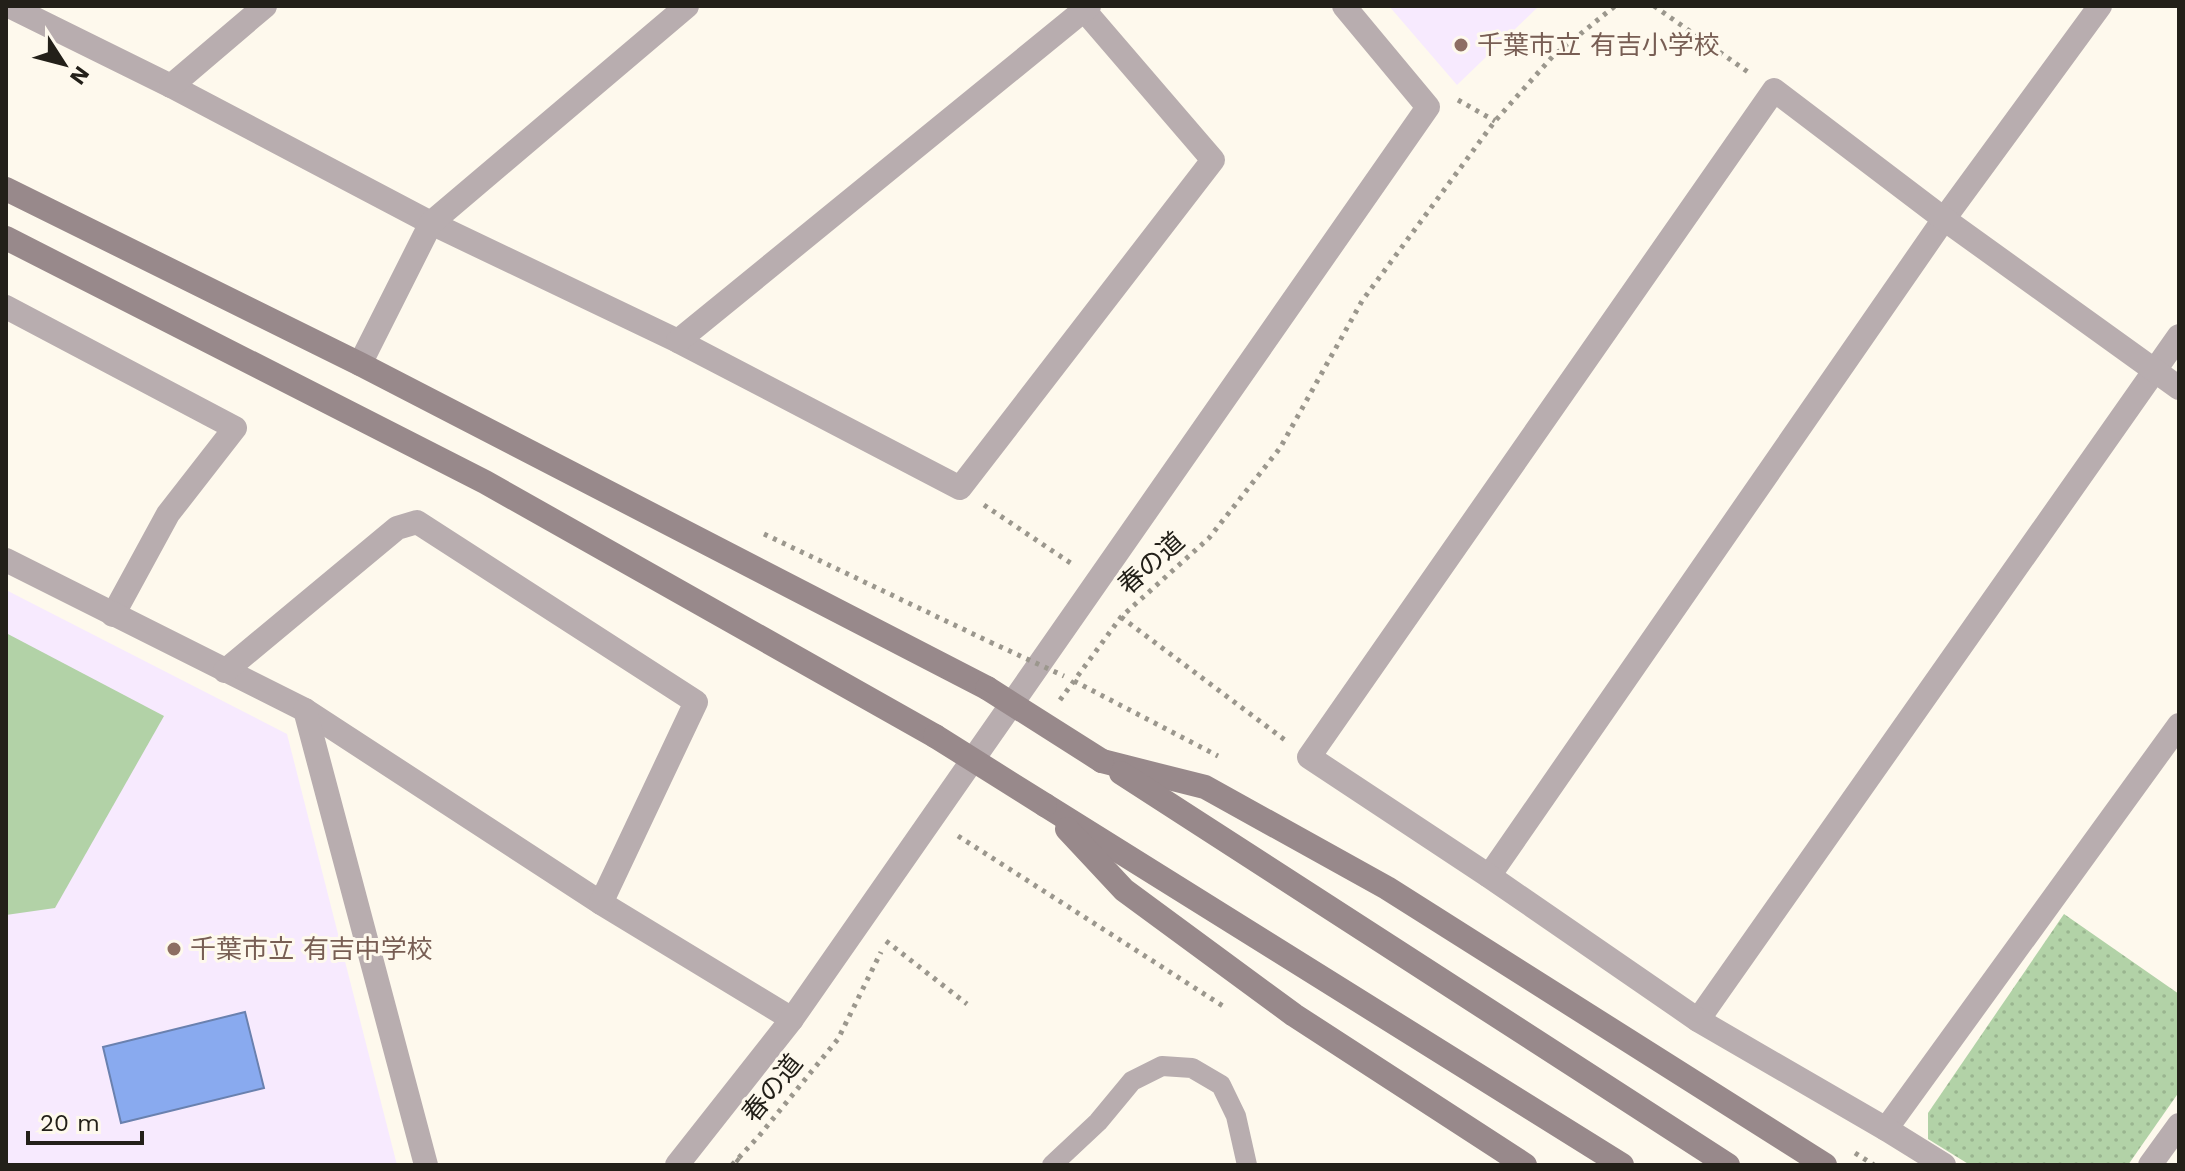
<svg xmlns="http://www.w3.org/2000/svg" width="2185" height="1171" viewBox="0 0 2185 1171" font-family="'Work Sans','Noto Sans JP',sans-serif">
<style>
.education{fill:#f7eafe}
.grass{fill:url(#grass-dots)}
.park{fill:#b2d2a7}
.water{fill:#89aaef;stroke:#6a81af;stroke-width:2}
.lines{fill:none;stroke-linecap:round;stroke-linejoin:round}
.path{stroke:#9b978d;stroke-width:5;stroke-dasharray:4 6;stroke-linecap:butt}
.lane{stroke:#b8adaf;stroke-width:20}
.street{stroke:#b8adaf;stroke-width:24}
.secondary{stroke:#98898b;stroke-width:24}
.path-bridge{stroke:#9b978d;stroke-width:5;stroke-dasharray:4 6;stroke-linecap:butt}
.secondary-bridge{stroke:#98898b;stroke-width:24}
.education-dot{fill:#8d6e63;stroke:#fef9ed;stroke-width:3}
.labels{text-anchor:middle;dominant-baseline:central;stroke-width:6;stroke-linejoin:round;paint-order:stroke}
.education-label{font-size:26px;fill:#785e54;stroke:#fef9ed;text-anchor:start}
.street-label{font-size:26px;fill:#232019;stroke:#fef9ed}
</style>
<defs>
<pattern id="grass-dots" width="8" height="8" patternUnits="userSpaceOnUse" patternTransform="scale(2)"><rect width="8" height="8" fill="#b2d2a7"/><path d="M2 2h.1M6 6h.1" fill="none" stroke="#99b48f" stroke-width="1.8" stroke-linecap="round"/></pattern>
</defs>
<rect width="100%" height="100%" fill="#fef9ed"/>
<!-- education -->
<g class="education">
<polygon points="1389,6 1539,6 1457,85"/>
<polygon points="6,590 287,734 397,1165 6,1165"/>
</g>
<!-- grass -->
<polygon class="grass" points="2064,914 2179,994 2179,1092 2128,1165 1970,1165 1928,1139 1928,1113"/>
<!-- park -->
<polygon class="park" points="6,633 164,716 55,908 6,915"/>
<!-- water -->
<polygon class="water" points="245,1012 264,1088 121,1123 103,1047"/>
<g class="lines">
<!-- path -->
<g class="path">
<polyline points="1654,6 1748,72"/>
<polyline points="1458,100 1495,121"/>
<polyline points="984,505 1072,564"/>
<polyline points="764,534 990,642"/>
<polyline points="1121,617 1285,740"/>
<polyline points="1074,681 1218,756"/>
<polyline points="1060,700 1121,617 1209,538 1280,448 1362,301 1495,121 1553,56 1615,6"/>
<polyline points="958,836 1226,1008"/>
<polyline points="886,941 967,1004"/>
<polyline points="1855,1153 1874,1165"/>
<polyline points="736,1159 744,1165"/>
<polyline points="732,1165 759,1136 838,1039 881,952"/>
</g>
<!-- lane -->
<polyline class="lane" points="1052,1165 1098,1122 1132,1081 1162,1066 1192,1068 1221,1085 1236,1116 1247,1165"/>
<!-- street -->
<g class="street">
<polyline points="9,6 171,86 431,223 678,341 960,488 1213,160 1084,10"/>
<polyline points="171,86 265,6"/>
<polyline points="6,307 235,428 168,514 113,615"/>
<polyline points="678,341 1089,6"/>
<polyline points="360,364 431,223 687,6"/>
<polyline points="6,560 305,710 601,903 792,1019"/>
<polyline points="225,671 397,528 417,522 696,702 601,903"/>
<polyline points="305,710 426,1165"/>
<polyline points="1489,876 1944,219 2100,6"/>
<polyline points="1698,1020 2179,336"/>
<polyline points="1886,1129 2179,725"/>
<polyline points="677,1165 792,1019 1428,107 1344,6"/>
<polyline points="1944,1165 1886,1129 1698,1020 1489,876 1309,757 1774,90 1944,219 2179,388"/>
<polyline points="2150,1165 2179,1125"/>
</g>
<!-- secondary -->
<g class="secondary">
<polyline points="6,189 360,364 987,688"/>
<polyline points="6,238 485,482 935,736"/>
<polyline points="1102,761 1205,787 1387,888 1825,1165"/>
<polyline points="1121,773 1728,1165"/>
<polyline points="1045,805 1622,1165"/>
<polyline points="1067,829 1124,890 1294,1015 1525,1165"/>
</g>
<!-- path-bridge -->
<polyline class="path-bridge" points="990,642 1064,676"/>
<!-- secondary-bridge -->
<g class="secondary-bridge">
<polyline points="987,688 1102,761"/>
<polyline points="935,736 1045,805"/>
</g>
</g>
<!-- markers -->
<g class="education-dot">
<circle cx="1461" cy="45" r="8"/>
<circle cx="174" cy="949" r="8"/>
</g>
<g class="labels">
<!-- education labels -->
<g class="education-label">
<text x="1477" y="45">千葉市立 有吉小学校</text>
<text x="190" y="949">千葉市立 有吉中学校</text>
</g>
<!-- street labels -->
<g class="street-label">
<text transform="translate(1151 563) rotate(-42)">春の道</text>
<text transform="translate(772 1088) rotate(-51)">春の道</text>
</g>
</g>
<!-- border -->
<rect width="2185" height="1171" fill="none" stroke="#232019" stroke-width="16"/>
<!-- north arrow -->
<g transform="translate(64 64) rotate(126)" stroke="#fef9ed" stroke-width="6" paint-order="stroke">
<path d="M0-6L14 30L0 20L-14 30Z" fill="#232019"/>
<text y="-12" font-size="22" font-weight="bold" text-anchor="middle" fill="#232019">N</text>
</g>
<!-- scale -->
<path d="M28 1131v12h114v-12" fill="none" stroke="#232019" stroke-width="4"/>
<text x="40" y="1131" font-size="24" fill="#232019" stroke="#fef9ed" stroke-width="6" paint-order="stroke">20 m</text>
</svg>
